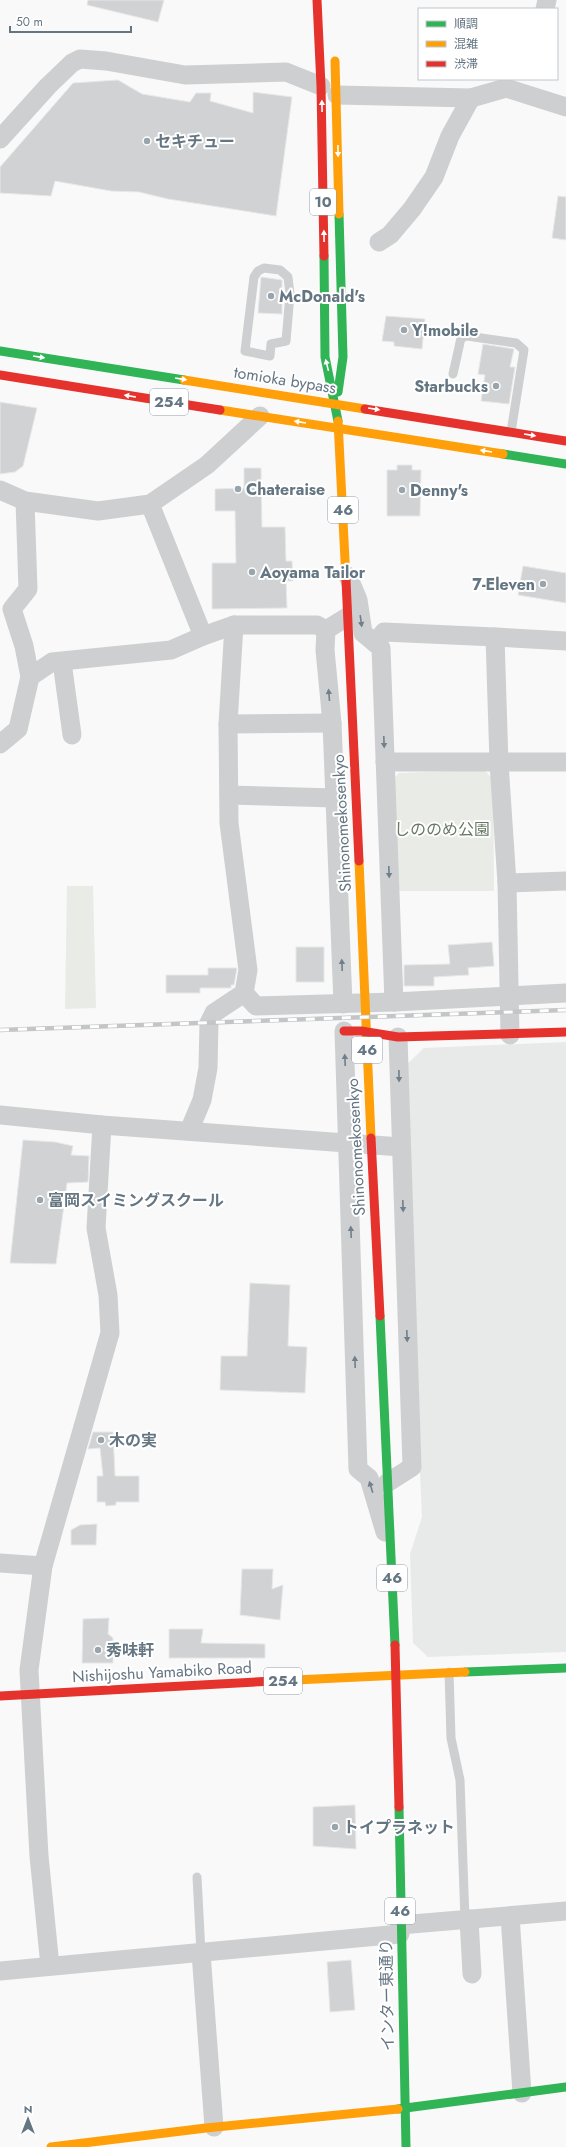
<svg xmlns="http://www.w3.org/2000/svg" width="566" height="2147" viewBox="0 0 566 2147" font-family="Jost,'Noto Sans JP',sans-serif">
<style>
.built{fill:#e8e9e9}
.green{fill:#e8ebe6}
.building{fill:#d0d2d3;stroke:#e8e8e8}
.lines{fill:none;stroke-linecap:round;stroke-linejoin:round}
.lane{stroke:#cecfd0;stroke-width:9}
.street{stroke:#cecfd0;stroke-width:19}
.fast{stroke:#30b455;stroke-width:9}
.slow{stroke:#ff9f0a;stroke-width:9}
.jam{stroke:#e5322d;stroke-width:9}
.rail-casing{stroke:#c3c5c6;stroke-width:4.5}
.rail{stroke:#fff;stroke-width:3;stroke-dasharray:9;stroke-linecap:butt}
.oneway{fill:#fff}
.oneway2{fill:#707f8b}
.poi-dot{fill:#99a4ac;stroke:#fff;stroke-width:1.5}
.labels{text-anchor:middle;dominant-baseline:central;stroke-width:4;stroke-linejoin:round;paint-order:stroke}
.shield{fill:#fff;stroke:#939fa8;stroke-width:1}
.shield-label{font-size:15px;font-weight:bold;fill:#657683}
.poi-label{font-size:16px;font-weight:bold;fill:#657683;stroke:#fff;text-anchor:start}
.street-label{font-size:16px;fill:#657683;stroke:#fff}
.park-label{font-size:16px;fill:#687a64;stroke:#fff}
</style>
<rect width="100%" height="100%" fill="#f9f9f9"/>
<!-- built -->
<polygon class="built" points="566,1042 566,1652 428,1657 413,1643 410,1554 422,1517 402,1069 424,1048"/>
<!-- green -->
<g class="green">
<polygon points="484,770 493,779 494,891 394,891 390,783 399,773"/>
<polygon points="67,886 93,886 96,1008 65,1009"/>
</g>
<!-- building -->
<g class="building">
<polygon points="88,0 164,0 158,22 87,5"/>
<polygon points="118,80 142,94 190,102 196,93 211,93 210,101 253,113 253,92 292,97 276,216 168,199 139,192 111,191 55,181 51,196 0,193 0,167 73,83"/>
<polygon points="558,196 566,197 566,240 552,238"/>
<polygon points="261,277 282,280 282,314 258,313"/>
<polygon points="386,316 425,319 422,349 394,346 394,342 382,341"/>
<polygon points="483,344 514,349 510,367 515,367 509,404 481,401 485,375 478,374"/>
<polygon points="0,402 37,408 23,466 15,472 0,474"/>
<polygon points="397,465 412,465 412,470 421,470 420,516 387,516 387,470 397,470"/>
<polygon points="244,468 261,468 262,527 285,527 286,561 292,561 293,581 286,581 287,608 212,609 212,563 236,563 235,511 215,511 215,489 244,488"/>
<polygon points="523,566 566,573 566,603 518,595"/>
<polygon points="492,942 494,966 468,968 469,975 434,977 434,986 404,986 404,965 450,964 448,945"/>
<rect x="296" y="947" width="28" height="35"/>
<polygon points="208,968 237,968 234,985 231,985 231,988 200,988 200,993 166,993 166,975 208,975"/>
<polygon points="23,1140 55,1142 73,1146 71,1155 89,1156 88,1182 67,1183 56,1264 10,1263"/>
<polygon points="250,1283 290,1285 288,1346 307,1347 305,1393 220,1390 221,1356 247,1356"/>
<polygon points="93,1432 113,1432 115,1476 139,1476 139,1502 116,1502 116,1505 106,1506 105,1502 97,1502 97,1476 103,1476 100,1448 88,1449"/>
<polygon points="97,1524 96,1545 71,1545 71,1530 80,1525"/>
<polygon points="242,1569 273,1569 272,1589 283,1585 280,1620 240,1615"/>
<polygon points="109,1618 108,1634 113,1638 113,1663 82,1663 83,1619"/>
<polygon points="169,1629 203,1629 201,1643 265,1644 265,1658 169,1658"/>
<polygon points="355,1805 356,1849 313,1846 313,1807"/>
<polygon points="351,1960 355,2010 330,2012 327,1962"/>
</g>
<g class="lines">
<!-- lane -->
<g class="lane">
<polygon points="264,268 280,270 288,277 290,294 286,341 271,344 270,356 245,351 254,277 258,271"/>
<polyline points="453,374 461,338 467,336 516,343 524,350 511,432"/>
<polyline points="449,1672 451,1738 460,1780 465,1920"/>
<polyline points="197,1877 201,1953"/>
</g>
<!-- street -->
<g class="street">
<polyline points="545,9 547,0"/>
<polyline points="337,95 471,98 506,88 566,107"/>
<polyline points="0,139 48,86 72,63 80,59 106,61 185,75 286,72 321,86"/>
<polyline points="379,242 390,235 412,209 434,177 450,136 471,98"/>
<polyline points="0,490 25,501 98,511 150,504 207,465 260,416"/>
<polyline points="25,501 28,589 12,609 24,646 30,677"/>
<polyline points="150,504 203,636"/>
<polyline points="348,576 358,600 363,633 381,648 394,1002"/>
<polyline points="566,641 495,637 499,763 507,883 566,881"/>
<polyline points="375,643 384,632 495,637"/>
<polyline points="62,662 72,735"/>
<polyline points="228,724 332,723"/>
<polyline points="0,744 18,729 30,677 52,662 171,650 203,636 234,625 317,625 326,630"/>
<polyline points="385,762 566,762"/>
<polyline points="229,795 335,798"/>
<polyline points="507,883 510,1035"/>
<polyline points="244,993 256,1006 394,1002 566,993"/>
<polyline points="343,1004 332,723 325,650 326,630 347,617"/>
<polyline points="344,1031 358,1469 369,1478 385,1532"/>
<polyline points="0,1115 102,1125 401,1147"/>
<polyline points="189,1131 202,1100 208,1068 209,1023 214,1013 244,993 248,970 229,823 228,724 234,625"/>
<polyline points="387,1483 412,1467 398,1037"/>
<polyline points="0,1563 43,1566"/>
<polyline points="510,1916 522,2093"/>
<polyline points="469,1919 472,1974"/>
<polyline points="400,1925 566,1911"/>
<polyline points="201,1953 214,2127"/>
<polyline points="50,1966 39,1856 29,1670 43,1566 110,1333 108,1295 96,1228 102,1125"/>
<polyline points="0,1971 400,1934"/>
</g>
<!-- fast -->
<g class="fast">
<polyline points="324,256 325,357 338,421"/>
<polyline points="0,351 184,380"/>
<polyline points="338,392 343,357 339,214"/>
<polyline points="503,454 566,464"/>
<polyline points="380,1316 395,1645"/>
<polyline points="465,1672 566,1668"/>
<polyline points="399,1807 406,2147"/>
<polyline points="398,2109 566,2087"/>
</g>
<!-- slow -->
<g class="slow">
<polyline points="335,61 339,214"/>
<polyline points="184,380 365,409"/>
<polyline points="220,410 503,454"/>
<polyline points="338,421 346,580"/>
<polyline points="359,861 371,1138"/>
<polyline points="274,1681 465,1672"/>
<polyline points="51,2147 206,2128 398,2109"/>
</g>
<!-- jam -->
<g class="jam">
<polyline points="317,0 321,86 324,256"/>
<polyline points="0,375 220,410"/>
<polyline points="365,409 566,441"/>
<polyline points="346,580 359,861"/>
<polyline points="344,1031 361,1031 398,1037 566,1032"/>
<polyline points="371,1138 380,1316"/>
<polyline points="395,1645 399,1807"/>
<polyline points="0,1696 274,1681"/>
</g>
<defs>
<polyline id="rail" points="0,1030 566,1010"/>
</defs>
<!-- rail casing -->
<use href="#rail" class="rail-casing"/>
<!-- rail -->
<use href="#rail" class="rail"/>
</g>
<!-- one-way arrows -->
<defs><path id="oneway-solid" d="M-6-.8H1V-3.2L6.5 0L1 3.2V.8H-6Z"/></defs>
<g class="oneway">
<use href="#oneway-solid" transform="translate(322 106) rotate(-91)"/>
<use href="#oneway-solid" transform="translate(338 151) rotate(89)"/>
<use href="#oneway-solid" transform="translate(324 236) rotate(-91)"/>
<use href="#oneway-solid" transform="translate(39 357) rotate(9)"/>
<use href="#oneway-solid" transform="translate(327 365) rotate(-104)"/>
<use href="#oneway-solid" transform="translate(181 379) rotate(9)"/>
<use href="#oneway-solid" transform="translate(130 396) rotate(-171)"/>
<use href="#oneway-solid" transform="translate(374 409) rotate(9)"/>
<use href="#oneway-solid" transform="translate(300 422) rotate(-171)"/>
<use href="#oneway-solid" transform="translate(530 435) rotate(9)"/>
<use href="#oneway-solid" transform="translate(486 451) rotate(-171)"/>
</g>
<g class="oneway2">
<use href="#oneway-solid" transform="translate(361 621) rotate(82)"/>
<use href="#oneway-solid" transform="translate(329 695) rotate(-95)"/>
<use href="#oneway-solid" transform="translate(384 742) rotate(88)"/>
<use href="#oneway-solid" transform="translate(389 872) rotate(88)"/>
<use href="#oneway-solid" transform="translate(342 965) rotate(-92)"/>
<use href="#oneway-solid" transform="translate(345 1060) rotate(-92)"/>
<use href="#oneway-solid" transform="translate(399 1076) rotate(89)"/>
<use href="#oneway-solid" transform="translate(403 1206) rotate(88)"/>
<use href="#oneway-solid" transform="translate(351 1232) rotate(-92)"/>
<use href="#oneway-solid" transform="translate(407 1336) rotate(88)"/>
<use href="#oneway-solid" transform="translate(355 1362) rotate(-92)"/>
<use href="#oneway-solid" transform="translate(371 1487) rotate(-107)"/>
</g>
<!-- markers -->
<g class="poi-dot">
<circle cx="147" cy="141" r="4"/>
<circle cx="271" cy="296" r="4"/>
<circle cx="404" cy="330" r="4"/>
<circle cx="496" cy="386" r="4"/>
<circle cx="238" cy="489" r="4"/>
<circle cx="402" cy="490" r="4"/>
<circle cx="252" cy="572" r="4"/>
<circle cx="543" cy="584" r="4"/>
<circle cx="40" cy="1200" r="4"/>
<circle cx="101" cy="1440" r="4"/>
<circle cx="98" cy="1650" r="4"/>
<circle cx="335" cy="1827" r="4"/>
</g>
<g class="labels">
<!-- shield labels -->
<g class="shield">
<rect x="310" y="189" width="26" height="26" rx="3"/>
<rect x="150" y="389" width="38" height="26" rx="3"/>
<rect x="328" y="497" width="30" height="26" rx="3"/>
<rect x="352" y="1037" width="30" height="26" rx="3"/>
<rect x="377" y="1565" width="30" height="26" rx="3"/>
<rect x="264" y="1668" width="38" height="26" rx="3"/>
<rect x="385" y="1898" width="30" height="26" rx="3"/>
</g>
<g class="shield-label">
<text x="323" y="202">10</text>
<text x="169" y="402">254</text>
<text x="343" y="510">46</text>
<text x="367" y="1050">46</text>
<text x="392" y="1578">46</text>
<text x="283" y="1681">254</text>
<text x="400" y="1911">46</text>
</g>
<!-- poi labels -->
<g class="poi-label">
<text x="155" y="141">セキチュー</text>
<text x="279" y="296">McDonald's</text>
<text x="412" y="330">Y!mobile</text>
<text x="488" y="386" text-anchor="end">Starbucks</text>
<text x="246" y="489">Chateraise</text>
<text x="410" y="490">Denny's</text>
<text x="260" y="572">Aoyama Tailor</text>
<text x="535" y="584" text-anchor="end">7-Eleven</text>
<text x="48" y="1200">富岡スイミングスクール</text>
<text x="109" y="1440">木の実</text>
<text x="106" y="1650">秀味軒</text>
<text x="343" y="1827">トイプラネット</text>
</g>
<!-- street labels -->
<g class="street-label">
<text transform="translate(285 380) rotate(9)">tomioka bypass</text>
<text transform="translate(342 823) rotate(-93)">Shinonomekosenkyo</text>
<text transform="translate(356 1147) rotate(-93)">Shinonomekosenkyo</text>
<text transform="translate(162 1672) rotate(-3)">Nishijoshu Yamabiko Road</text>
<text transform="translate(387 1995) rotate(-91)">インター東通り</text>
</g>
<!-- park labels -->
<g class="park-label">
<text x="442" y="829">しののめ公園</text>
</g>
</g>
<!-- legend -->
<rect x="418" y="8" width="140" height="72" fill="#ffffff" stroke="#c1c8cd"/>
<rect x="426" y="21" width="20" height="6" fill="#30b455" stroke="#c1c8cd"/>
<text x="454" y="28" font-size="12" fill="#657683">順調</text>
<rect x="426" y="41" width="20" height="6" fill="#ff9f0a" stroke="#c1c8cd"/>
<text x="454" y="48" font-size="12" fill="#657683">混雑</text>
<rect x="426" y="61" width="20" height="6" fill="#e5322d" stroke="#c1c8cd"/>
<text x="454" y="68" font-size="12" fill="#657683">渋滞</text>
<!-- north arrow -->
<g transform="translate(28 2119)" stroke="#ffffff" stroke-width="3" paint-order="stroke">
<path d="M0-3L7 15L0 10L-7 15Z" fill="#657683"/>
<text y="-6" font-size="11" font-weight="bold" text-anchor="middle" fill="#657683">N</text>
</g>
<!-- scale -->
<path d="M10 26v6h121v-6" fill="none" stroke="#657683" stroke-width="2"/>
<text x="16" y="26" font-size="12" fill="#657683" stroke="#ffffff" stroke-width="3" paint-order="stroke">50 m</text>
</svg>
